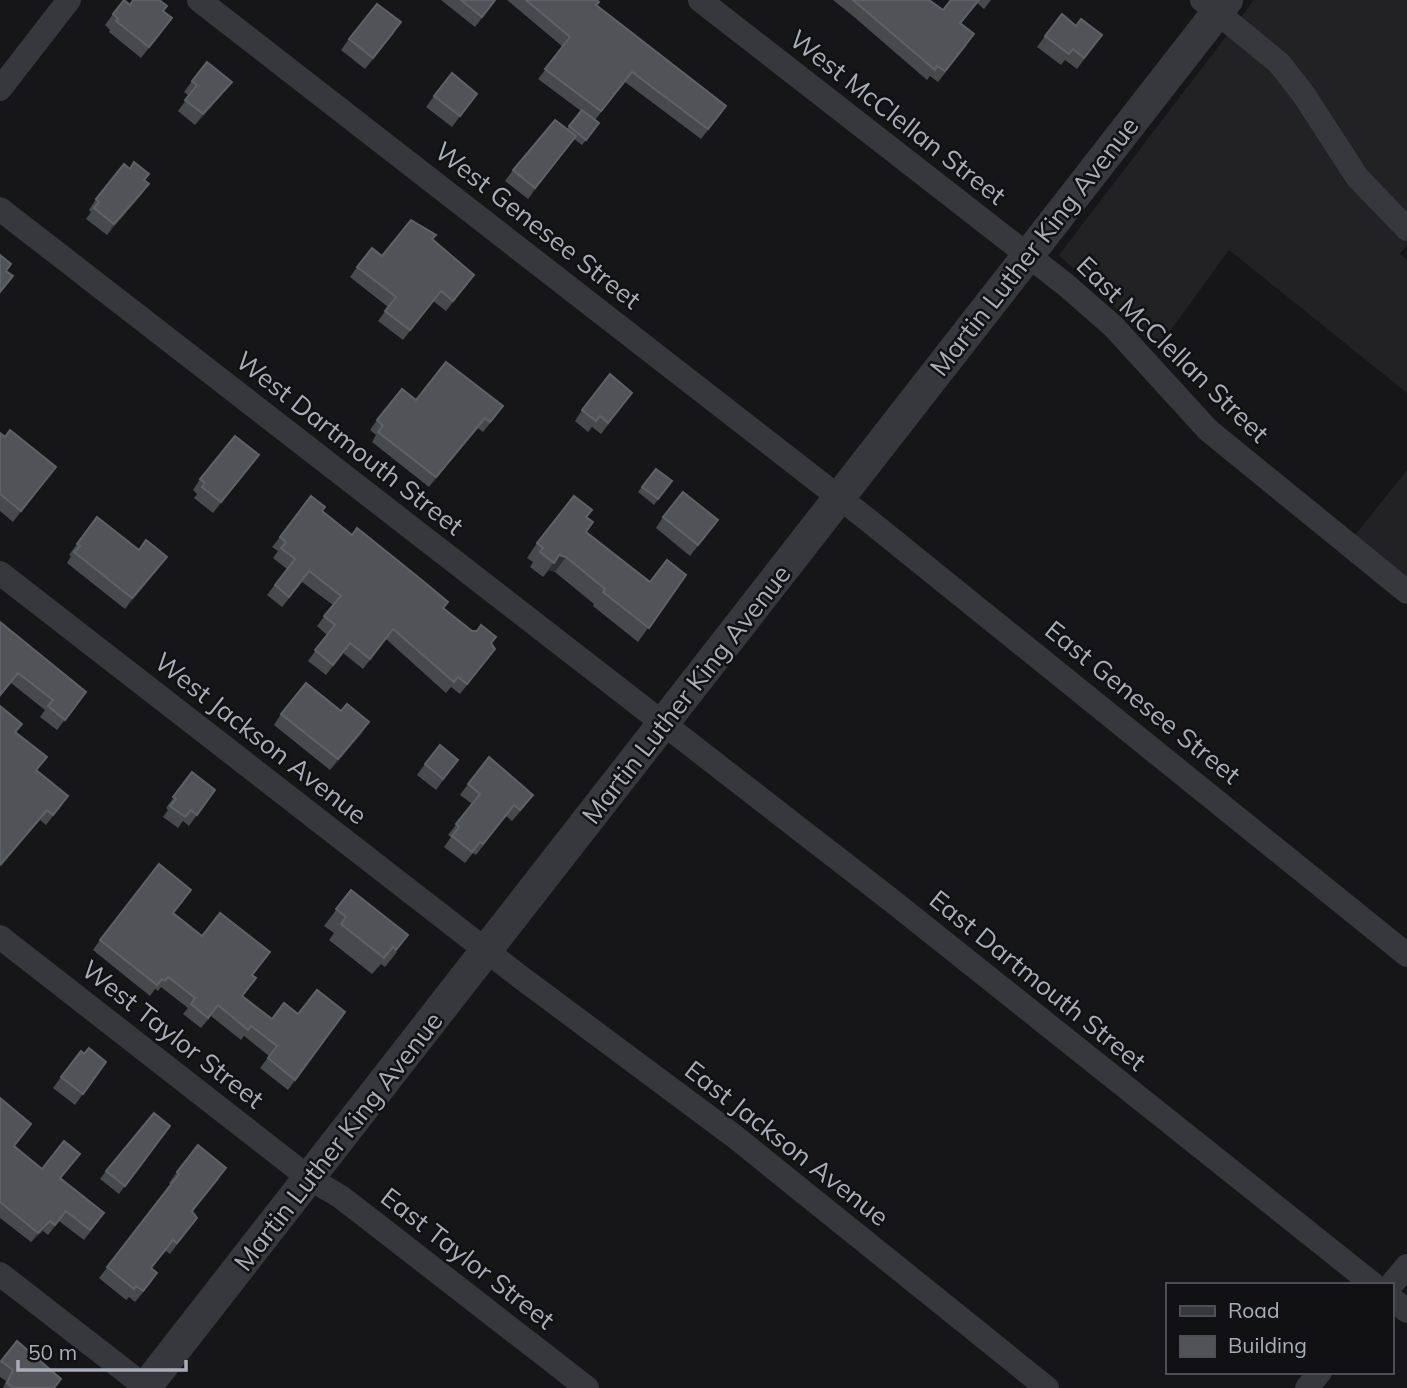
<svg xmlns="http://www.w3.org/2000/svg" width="1407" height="1388" viewBox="0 0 1407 1388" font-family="Mulish,sans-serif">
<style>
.built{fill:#222225}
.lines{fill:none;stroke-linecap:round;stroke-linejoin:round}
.minor{stroke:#37383d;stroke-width:24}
.tertiary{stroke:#37383d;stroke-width:32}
.wall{fill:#47494d}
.shaded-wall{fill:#2f3033}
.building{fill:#525359;stroke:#5f6168;stroke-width:2}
.labels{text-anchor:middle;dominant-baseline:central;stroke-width:5;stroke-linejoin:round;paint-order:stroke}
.street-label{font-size:26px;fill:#a8adb8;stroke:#111113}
</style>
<rect width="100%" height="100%" fill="#161618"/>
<!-- built -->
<g class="built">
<polygon points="1254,0 1407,0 1407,245 1400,254 1407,260 1407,393 1229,250 1157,349 1059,255"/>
<polygon points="1407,470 1407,577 1355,535"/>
</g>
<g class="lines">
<!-- minor -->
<g class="minor">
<polyline points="199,0 868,520 1407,955"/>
<polyline points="700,0 1066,285 1113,326 1208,430 1407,592"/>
<polyline points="1202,0 1279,63 1304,95 1357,177 1407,229"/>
<polyline points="0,89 69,0"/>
<polyline points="0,209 891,900 1374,1285"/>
<polyline points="0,573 519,976 734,1136 1047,1388"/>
<polyline points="0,937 309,1178 341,1197 587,1388"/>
<polyline points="0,1274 147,1388"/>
<polyline points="1391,1285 1407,1266"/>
<polyline points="1391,1298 1407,1311"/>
<polyline points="1307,1388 1320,1372"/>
</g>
<!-- tertiary -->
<polyline class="tertiary" points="145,1388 1227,0"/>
</g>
<!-- wall -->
<g class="wall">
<polygon points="441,0 496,0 475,27"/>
<polygon points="507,0 597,0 596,6 719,116 701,139 625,82 595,120 599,123 582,145 574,139 528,199 505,181 513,170 567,129 581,111 538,79 563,47"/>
<polygon points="833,0 929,0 943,10 951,0 991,0 984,9 977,3 961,24 967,45 938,82 930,76 927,80 853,16"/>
<polygon points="130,5 164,12 164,29 141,58 109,32 110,30 105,25 113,14"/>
<polygon points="1076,26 1102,35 1077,69 1065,60 1061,65 1037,47 1045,36"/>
<polygon points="394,33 365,69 341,50 349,39"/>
<polygon points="192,81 232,82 224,92 195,125 178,111 189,96 184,92"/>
<polygon points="477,94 452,127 426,107 434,96"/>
<polygon points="144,180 149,184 141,195 107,235 86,219 91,212 89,210 96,199"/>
<polygon points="432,239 474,275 446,311 433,301 403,340 378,321 388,307 350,277 357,267 382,256"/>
<polygon points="632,393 601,434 592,427 588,432 575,421 582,410"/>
<polygon points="416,400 496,416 483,432 478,428 429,487 372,442 376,435 370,430 377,420"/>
<polygon points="0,433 56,467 13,522 0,511"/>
<polygon points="259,455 213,513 194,498 197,494 193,490 200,479"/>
<polygon points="656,469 672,481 654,505 638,492"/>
<polygon points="323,511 472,631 492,643 495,649 460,694 451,687 446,693 386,639 363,669 343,653 326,675 308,661 327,635 317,626 333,605 302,582 282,607 267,595 287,569 273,558 278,551 272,547 280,537"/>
<polygon points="587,517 593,522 586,532 650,582 686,575 638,642 593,606 594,604 555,572 549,570 543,577 530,567 533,562 527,558 537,543"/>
<polygon points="663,517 718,520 690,556 656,528"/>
<polygon points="77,544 159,568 125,609 67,563 71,556 69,555"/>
<polygon points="0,622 86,692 57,730 40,717 45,710 11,683 0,697"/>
<polygon points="0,706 22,724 16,732 37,771 61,806 46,825 40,820 0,867"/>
<polygon points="341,711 362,733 330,770 274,725 281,714"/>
<polygon points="425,764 450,771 436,790 417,775"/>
<polygon points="192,772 215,790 189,826 183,821 178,828 163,817 168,810 166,808"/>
<polygon points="468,784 525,806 512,821 506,816 476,855 473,853 465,863 444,847 451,837 448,835 472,804 460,795"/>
<polygon points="351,890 397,952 385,967 381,964 372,974 329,940 334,933 324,926"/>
<polygon points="184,901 173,913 202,936 263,962 252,976 243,996 272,1019 298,1014 345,1012 288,1090 260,1068 269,1056 244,1036 241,1040 211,1016 201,1028 183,1014 188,1008 161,987 158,991 155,989 150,996 93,950 100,940"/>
<polygon points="84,1054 106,1062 75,1105 53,1088 61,1077"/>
<polygon points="0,1098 25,1133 14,1146 42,1169 73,1163 61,1178 98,1222 84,1240 59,1221 48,1235 43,1231 31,1242 0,1218"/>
<polygon points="170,1126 119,1194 100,1179 106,1171"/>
<polygon points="177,1172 219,1179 192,1212 189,1229 170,1254 166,1251 151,1268 157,1273 150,1284 135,1302 129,1297 126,1300 99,1278 171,1185 169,1183"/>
<polygon points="17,1341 55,1388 3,1388 6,1381 0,1377 0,1362"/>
</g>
<!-- shaded-wall -->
<g class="shaded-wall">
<polygon points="232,82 224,92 195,125 203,114"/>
<polygon points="576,136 568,147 528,199 535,188"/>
<polygon points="149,184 141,195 107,235 114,224"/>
<polygon points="485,418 478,428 429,487 436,477"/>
<polygon points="259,455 251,466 213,513 221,502"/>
<polygon points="56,467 48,478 13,522 21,511"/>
<polygon points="559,555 566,557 555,572 549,570 543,577"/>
<polygon points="167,557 159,568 125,609 132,598"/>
<polygon points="369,722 362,733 330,770 338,759"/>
<polygon points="47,810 40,820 0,867 1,864"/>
<polygon points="50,1221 43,1231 31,1242 38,1233"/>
</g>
<!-- building -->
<g class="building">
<polygon points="124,0 130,5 133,0 159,0 167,6 163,11 172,18 149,47 116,21 118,19 113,14"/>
<polygon points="461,0 495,0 482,17"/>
<polygon points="526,0 597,0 599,2 596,5 726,106 708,129 632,72 601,111 545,69 570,37"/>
<polygon points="853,0 929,0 943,10 951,0 979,0 960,23 974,34 945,71 937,66 935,70"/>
<polygon points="377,4 401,22 373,58 349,39"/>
<polygon points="1062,14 1076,26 1081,19 1102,35 1084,58 1073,49 1069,54 1045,36"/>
<polygon points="207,62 232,82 203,114 185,100 197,85 192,81"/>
<polygon points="452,73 477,94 460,116 434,96"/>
<polygon points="582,110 599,123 586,140 569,126"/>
<polygon points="555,120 576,136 535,188 513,170"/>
<polygon points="134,162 149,174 144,180 149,184 114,224 94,208 99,202 96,199 124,164 130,169"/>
<polygon points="411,220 436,235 432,239 474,275 453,301 441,291 410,330 385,311 396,297 357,267 372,248 382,256"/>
<polygon points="0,255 11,264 6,271 13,276 0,292"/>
<polygon points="446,362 503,406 490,422 485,418 436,477 378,432 383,426 377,420 402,389 416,400"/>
<polygon points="610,374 632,393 608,423 600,416 596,421 582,410"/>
<polygon points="10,430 56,467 21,511 0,494 0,433 5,437"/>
<polygon points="235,436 259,455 221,502 202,487 205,483 200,479"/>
<polygon points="656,469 672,481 658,499 642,487"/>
<polygon points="683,492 718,520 698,545 663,517"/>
<polygon points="311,496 325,507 322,511 352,535 357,528 418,577 448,602 443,608 472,631 477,631 481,625 496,637 491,643 495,649 467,684 458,677 454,682 393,629 370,659 350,643 333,665 315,650 335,625 324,616 341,596 309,571 289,597 275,585 295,559 281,548 286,542 280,537"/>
<polygon points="574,496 592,510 586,517 593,522 586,532 650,582 667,560 686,575 649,628 603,592 605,589 566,557 559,555 554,563 540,552 543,548 537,543"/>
<polygon points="97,517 139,550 146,540 167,557 132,598 74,552 80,546 77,544"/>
<polygon points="0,622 86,692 65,720 48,706 53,700 18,673 0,695"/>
<polygon points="306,683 341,711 347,704 369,722 338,759 281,714"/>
<polygon points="0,706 22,724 15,732 47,757 36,770 68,796 53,815 47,810 1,864 0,863"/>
<polygon points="440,745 458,760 443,779 425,764"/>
<polygon points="489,757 533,795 520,810 514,805 483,844 480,842 472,852 452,836 459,827 456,824 480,794 468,784"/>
<polygon points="192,772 215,790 197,815 191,810 185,817 170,806 176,799 173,797"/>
<polygon points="159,864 191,890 173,913 202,936 220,913 270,952 252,975 256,978 242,996 272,1019 284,1003 298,1014 317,990 345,1012 295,1080 268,1058 277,1046 251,1026 248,1030 218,1005 208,1018 191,1004 195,998 168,977 165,981 162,979 157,985 100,940"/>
<polygon points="351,890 408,935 396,950 393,947 384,958 341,924 346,917 336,909"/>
<polygon points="89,1048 106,1062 83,1094 61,1077 81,1051 84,1054"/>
<polygon points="0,1098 31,1124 14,1146 42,1169 64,1141 80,1154 60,1178 104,1213 90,1230 66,1211 55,1225 50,1221 38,1233 0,1202"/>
<polygon points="154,1113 170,1126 125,1186 106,1171"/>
<polygon points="198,1145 226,1168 192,1211 197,1218 177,1243 173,1240 151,1268 157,1273 143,1291 136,1286 134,1289 107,1267 179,1174 177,1172"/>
<polygon points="17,1341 61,1379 54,1388 13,1388 7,1383 13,1370 1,1361"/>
</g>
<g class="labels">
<!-- street labels -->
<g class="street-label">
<text transform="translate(898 117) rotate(38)">West McClellan Street</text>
<text transform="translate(538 225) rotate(38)">West Genesee Street</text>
<text transform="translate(1034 246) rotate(-52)">Martin Luther King Avenue</text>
<text transform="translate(1173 349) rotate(44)">East McClellan Street</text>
<text transform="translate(350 443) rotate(38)">West Dartmouth Street</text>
<text transform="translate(686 694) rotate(-52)">Martin Luther King Avenue</text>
<text transform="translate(1143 702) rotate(39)">East Genesee Street</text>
<text transform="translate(261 738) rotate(38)">West Jackson Avenue</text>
<text transform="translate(1038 980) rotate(39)">East Dartmouth Street</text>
<text transform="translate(173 1034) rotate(38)">West Taylor Street</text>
<text transform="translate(338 1141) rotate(-52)">Martin Luther King Avenue</text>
<text transform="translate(787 1143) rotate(38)">East Jackson Avenue</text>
<text transform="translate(468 1258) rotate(38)">East Taylor Street</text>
</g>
</g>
<!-- legend -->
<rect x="1166" y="1283" width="228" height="91" fill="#111113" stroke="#4d4f55" stroke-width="2"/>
<rect x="1180" y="1306" width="35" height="10" fill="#37383d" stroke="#4d4f55" stroke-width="2"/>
<text x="1228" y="1318" font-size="21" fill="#a8adb8">Road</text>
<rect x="1180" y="1336" width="35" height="21" fill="#525359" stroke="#4d4f55" stroke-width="2"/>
<text x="1228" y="1353" font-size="21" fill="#a8adb8">Building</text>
<!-- scale -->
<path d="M18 1360v10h168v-10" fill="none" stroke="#a8adb8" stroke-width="3.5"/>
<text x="28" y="1360" font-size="21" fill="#a8adb8" stroke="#111113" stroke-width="5" paint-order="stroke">50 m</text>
</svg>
